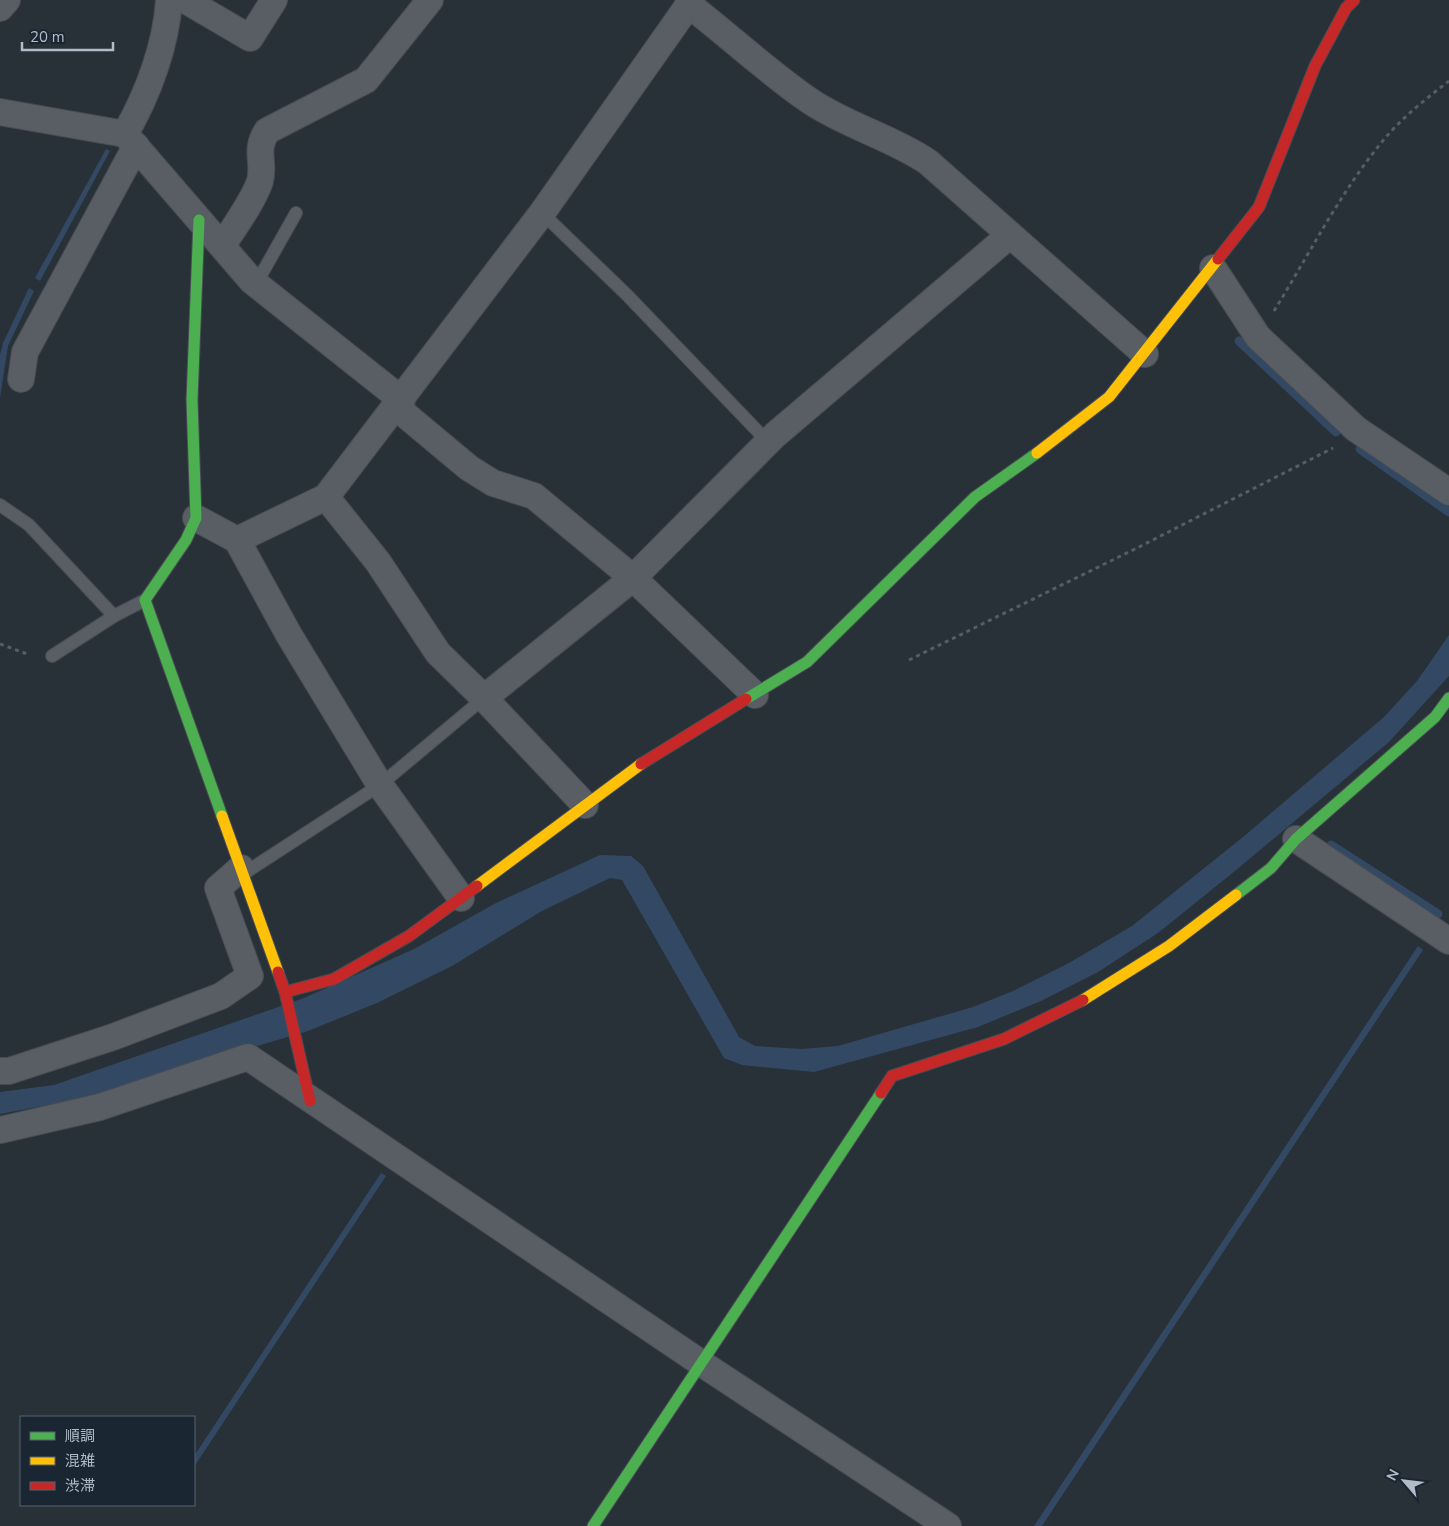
<svg xmlns="http://www.w3.org/2000/svg" width="1449" height="1526" viewBox="0 0 1449 1526" font-family="'Nunito Sans','Noto Sans JP',sans-serif">
<style>
.water{fill:#334963}
.lines{fill:none;stroke-linecap:round;stroke-linejoin:round}
.stream{stroke:#334963;stroke-width:9}
.lane-casing{stroke:#474c52;stroke-width:14}
.street-casing{stroke:#474c52;stroke-width:28}
.fast-casing{stroke:#474c52;stroke-width:13}
.slow-casing{stroke:#474c52;stroke-width:13}
.jam-casing{stroke:#474c52;stroke-width:13}
.path{stroke:#565d63;stroke-width:3;stroke-dasharray:4 4;stroke-linecap:butt}
.lane{stroke:#595e65;stroke-width:12}
.street{stroke:#595e65;stroke-width:26}
.fast{stroke:#4caf50;stroke-width:11}
.slow{stroke:#ffc107;stroke-width:11}
.jam{stroke:#c62828;stroke-width:11}
</style>
<rect width="100%" height="100%" fill="#283038"/>
<!-- water -->
<g class="water">
<polygon points="106,149 110,151 40,281 35,278"/>
<polygon points="29,288 34,291 8,346 0,398 0,355 3,343"/>
<polygon points="1449,635 1449,676 1389,742 1235,871 1158,933 1098,972 1041,1001 978,1027 814,1072 742,1065 724,1058 622,880 610,878 542,911 452,966 377,1003 308,1031 80,1099 0,1114 0,1092 54,1085 304,998 414,949 494,904 600,855 631,856 643,866 739,1037 755,1046 801,1049 838,1046 973,1007 1013,991 1069,963 1132,926 1243,837 1384,717 1417,681"/>
<polygon points="1418,946 1423,950 1042,1526 1034,1526"/>
<polygon points="381,1173 386,1176 194,1467 194,1456"/>
</g>
<g class="lines">
<!-- stream -->
<g class="stream">
<polyline points="1239,341 1336,432"/>
<polyline points="1360,449 1449,512"/>
<polyline points="1331,845 1438,914"/>
</g>
<defs>
<g id="lane">
<polyline points="542,213 627,295 768,442"/>
<polyline points="256,284 296,213"/>
<polyline points="0,505 29,525 114,616 145,600"/>
<polyline points="52,656 114,616"/>
<polyline points="243,874 380,785 484,698"/>
</g>
<g id="street">
<polyline points="185,0 250,38 274,0"/>
<path d="M688,4C728,35 769,73 810,101C847,126 891,137 928,162L1145,354"/>
<polyline points="0,8 7,0"/>
<polyline points="0,112 125,134 252,281 402,400"/>
<path d="M125,134C148,94 166,46 169,0"/>
<path d="M222,246C233,229 254,200 260,181C265,162 254,151 267,131L366,80L430,0"/>
<polyline points="1213,268 1258,337 1356,429 1449,492"/>
<polyline points="21,379 25,352 136,146"/>
<polyline points="396,407 469,468 493,483 534,496 633,578 755,695"/>
<polyline points="326,497 378,562 438,653 484,698 585,805"/>
<polyline points="196,518 237,540 326,497 542,213 692,0"/>
<polyline points="237,540 289,635 380,785 461,898"/>
<polyline points="484,698 633,578 775,435 1010,235"/>
<polyline points="1296,839 1449,941"/>
<polyline points="0,1071 9,1071 113,1037 221,996 250,976 218,888 241,868"/>
<polyline points="0,1130 100,1107 248,1057 701,1363 948,1526"/>
</g>
<g id="fast">
<polyline points="199,220 192,400 196,518 186,540 145,600 222,816"/>
<polyline points="746,699 807,662 975,497 1037,453"/>
<polyline points="1236,895 1271,868 1296,839 1435,717 1449,698"/>
<polyline points="593,1526 881,1093"/>
</g>
<g id="slow">
<polyline points="1037,453 1109,397 1218,259"/>
<polyline points="222,816 278,972"/>
<polyline points="477,886 641,764"/>
<polyline points="1083,1000 1169,946 1236,895"/>
</g>
<g id="jam">
<polyline points="1218,259 1259,207 1315,66 1346,8 1354,0"/>
<polyline points="641,764 746,699"/>
<polyline points="278,972 285,992 310,1101"/>
<polyline points="285,992 334,979 409,936 477,886"/>
<polyline points="881,1093 892,1076 1004,1039 1083,1000"/>
</g>
</defs>
<!-- lane casing -->
<use href="#lane" class="lane-casing"/>
<!-- street casing -->
<use href="#street" class="street-casing"/>
<!-- fast casing -->
<use href="#fast" class="fast-casing"/>
<!-- slow casing -->
<use href="#slow" class="slow-casing"/>
<!-- jam casing -->
<use href="#jam" class="jam-casing"/>
<!-- path -->
<g class="path">
<path d="M1274,311C1310,253 1342,189 1386,137C1404,116 1427,98 1449,81"/>
<polyline points="0,644 30,655"/>
<polyline points="909,660 1135,549 1333,448"/>
</g>
<!-- lane -->
<use href="#lane" class="lane"/>
<!-- street -->
<use href="#street" class="street"/>
<!-- fast -->
<use href="#fast" class="fast"/>
<!-- slow -->
<use href="#slow" class="slow"/>
<!-- jam -->
<use href="#jam" class="jam"/>
</g>
<!-- legend -->
<rect x="20" y="1416" width="175" height="90" fill="#1b2633" stroke="#57626f"/>
<rect x="30" y="1432" width="25" height="8" fill="#4caf50" stroke="#57626f"/>
<text x="65" y="1441" font-size="15" fill="#b2bcc9">順調</text>
<rect x="30" y="1457" width="25" height="8" fill="#ffc107" stroke="#57626f"/>
<text x="65" y="1466" font-size="15" fill="#b2bcc9">混雑</text>
<rect x="30" y="1482" width="25" height="8" fill="#c62828" stroke="#57626f"/>
<text x="65" y="1491" font-size="15" fill="#b2bcc9">渋滞</text>
<!-- north arrow -->
<g transform="translate(1404 1481) rotate(298)" stroke="#1b2633" stroke-width="4" paint-order="stroke">
<path d="M0-4L9 19L0 12L-9 19Z" fill="#b2bcc9"/>
<text y="-8" font-size="14" font-weight="bold" text-anchor="middle" fill="#b2bcc9">N</text>
</g>
<!-- scale -->
<path d="M22 42v8h91v-8" fill="none" stroke="#b2bcc9" stroke-width="2.5"/>
<text x="30" y="42" font-size="15" fill="#b2bcc9" stroke="#1b2633" stroke-width="4" paint-order="stroke">20 m</text>
</svg>
